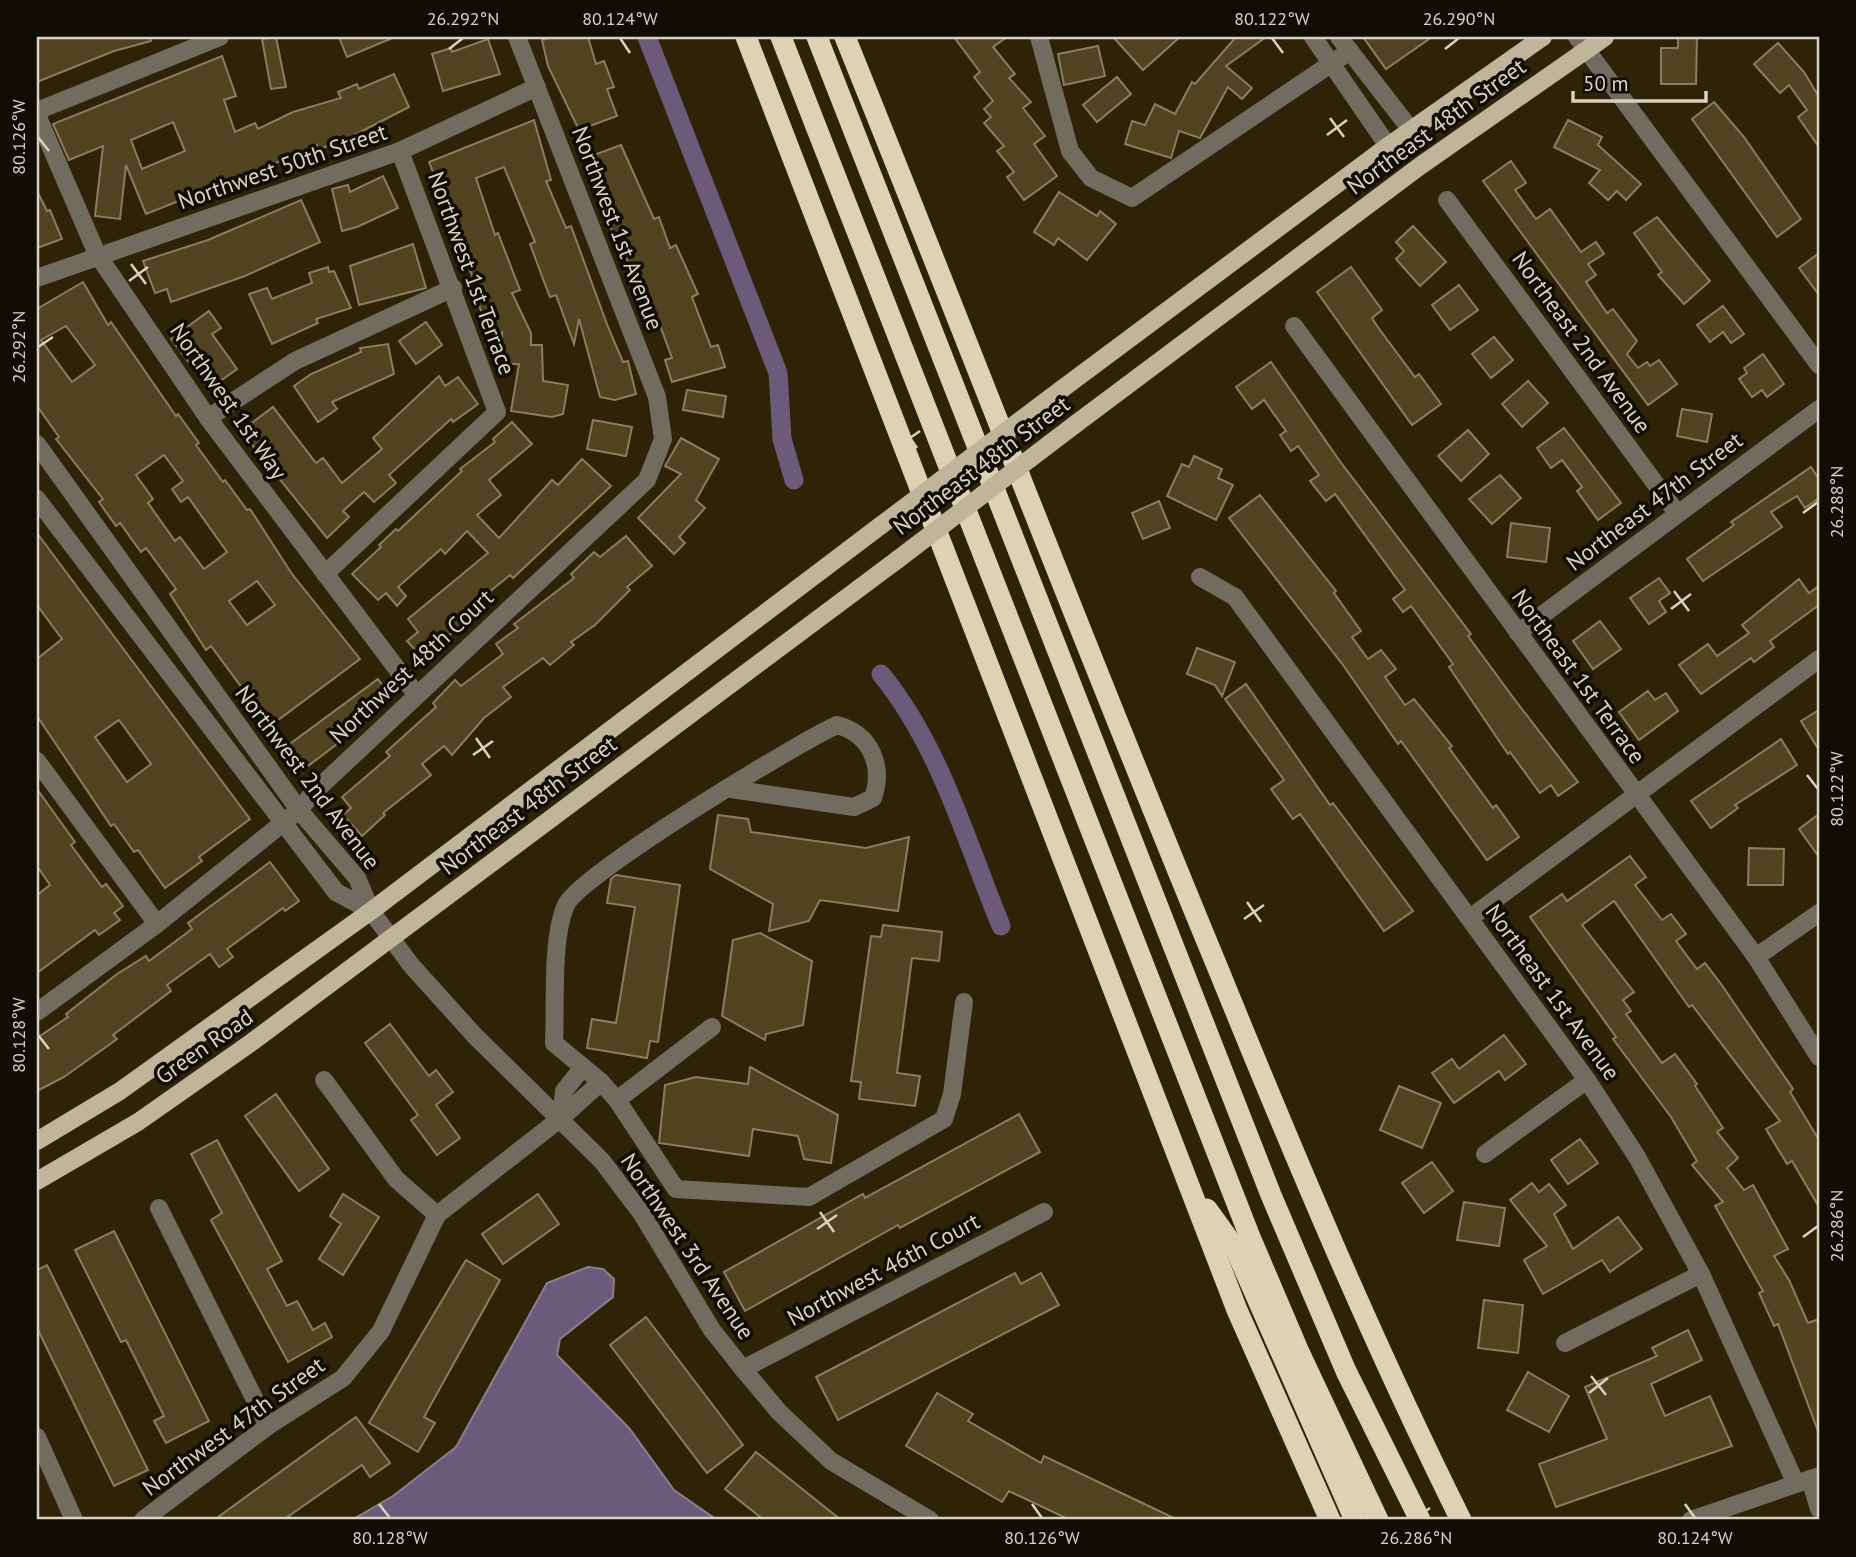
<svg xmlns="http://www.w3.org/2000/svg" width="1856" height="1557" viewBox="0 0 1856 1557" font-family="'PT Sans',sans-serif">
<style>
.water{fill:#6c5a7b;stroke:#8c7e90;stroke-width:2}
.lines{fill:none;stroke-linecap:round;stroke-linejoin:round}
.canal{stroke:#6c5a7b;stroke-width:19}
.building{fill:#51431f;stroke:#8a7d60;stroke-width:2;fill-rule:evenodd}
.minor{stroke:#726c60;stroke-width:18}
.major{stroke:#c0b59b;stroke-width:18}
.highway{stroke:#dfd2b2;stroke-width:21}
.major-bridge{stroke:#c0b59b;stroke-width:18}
.ticks{fill:none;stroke:#d8d2c2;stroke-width:2.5}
.labels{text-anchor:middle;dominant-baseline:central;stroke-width:7;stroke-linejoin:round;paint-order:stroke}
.street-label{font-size:23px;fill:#d8d2c2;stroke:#120d04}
.neatline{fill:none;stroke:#d8d2c2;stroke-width:2.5}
.ticks-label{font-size:18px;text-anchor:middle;fill:#d8d2c2}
</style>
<rect width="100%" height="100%" fill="#2e2307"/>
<!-- water -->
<polygon class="water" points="588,1267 603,1269 614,1279 613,1297 560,1339 557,1355 629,1428 674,1490 717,1520 352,1520 393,1496 456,1447 547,1283"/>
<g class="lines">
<!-- canal -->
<g class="canal">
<polyline points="647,37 778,373 782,439 794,480"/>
<path d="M881,674C940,746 966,841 1001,926"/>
</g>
</g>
<!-- building -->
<g class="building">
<polygon points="37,37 150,37 151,41 114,51 37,82"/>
<polygon points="276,37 286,87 271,89 262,39"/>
<polygon points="339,37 395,37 347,57"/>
<polygon points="554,37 588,37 596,64 604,61 614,87 607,89 617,116 579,130 548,66 542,40"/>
<polygon points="954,37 1007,37 993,47 1015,74 1009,78 1031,102 1023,108 1045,136 1034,144 1057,176 1024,200 1007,177 1014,172 997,151 1004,146 984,123 991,117 984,109 993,101 974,77 980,72"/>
<polygon points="1113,37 1180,37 1143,70"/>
<polygon points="1236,37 1266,37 1226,66 1252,88 1242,99 1228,87 1200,138 1179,131 1171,158 1125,144 1132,121 1145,125 1155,104 1175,114 1192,82 1195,84"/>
<polygon points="1363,37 1432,37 1386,69"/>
<polygon points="1678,37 1697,37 1696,84 1661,84 1661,48 1678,48"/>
<polygon points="488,39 500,74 443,91 432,54 451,48 452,52"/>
<polygon points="1778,43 1804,72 1819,97 1819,147 1798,117 1807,110 1789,85 1780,93 1754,64"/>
<polygon points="1098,46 1105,76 1064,85 1058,54"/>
<path d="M222,56L236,96L224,100L235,132L255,123L258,129L293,112L341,98L338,92L357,84L359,89L394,74L409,107L339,143L318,149L317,145L204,194L205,197L188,203L186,198L146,214L126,165L120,219L95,216L103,146L69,160L53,124ZM173,122L185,151L142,169L131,140Z"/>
<polygon points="1117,77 1131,94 1097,122 1083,105"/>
<polygon points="1714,102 1744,137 1801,219 1777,237 1692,119"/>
<polygon points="534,120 551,180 546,181 566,228 571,226 608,327 623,362 628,361 636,394 615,400 600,397 579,319 574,344 556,295 550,297 543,279 530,244 535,242 504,167 476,178 495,235 498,233 520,290 512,293 531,333 531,345 542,345 543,381 568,385 563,414 552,417 511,411 519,364 503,364 502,332 493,336 483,316 469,279 473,277 460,250 467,247 447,190 441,192 429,162"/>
<polygon points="1568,120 1602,137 1598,145 1641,184 1626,200 1617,191 1608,200 1589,183 1600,170 1554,147"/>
<polygon points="621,145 654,219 659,217 670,248 676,245 689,274 698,294 692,297 711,347 718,345 725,367 672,382 665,360 672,358 655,312 651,314 622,248 619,249 596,190 603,187 591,156"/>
<polygon points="1511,161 1526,183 1515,190 1536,219 1550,209 1581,252 1596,242 1604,254 1588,264 1596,275 1586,282 1607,313 1613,309 1637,341 1627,354 1638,368 1647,362 1650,366 1659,360 1677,384 1648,405 1483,181"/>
<polygon points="383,176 398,208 357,227 342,231 332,189 348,185 350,192"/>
<polygon points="37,191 47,211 50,210 62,239 37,248"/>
<polygon points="1059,192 1097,216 1100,211 1116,224 1087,260 1058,238 1054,245 1034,232"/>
<polygon points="301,200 320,242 245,276 171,302 167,289 155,293 143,261 208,240"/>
<polygon points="1657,217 1710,281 1684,304 1658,275 1662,272 1634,233"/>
<polygon points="1413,226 1446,262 1420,286 1396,259 1404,251 1396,242"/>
<polygon points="413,244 426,288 359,305 350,266"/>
<polygon points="1819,253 1819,295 1799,268"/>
<polygon points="328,267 329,272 334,271 351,308 316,319 318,323 272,344 249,294 267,288 272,299 312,283 309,273"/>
<polygon points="1351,267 1382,310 1372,318 1377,326 1415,377 1419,374 1441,404 1412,425 1317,292"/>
<path d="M83,282L108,325L111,322L176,416L178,414L199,443L196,445L223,482L225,480L247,510L250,509L292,574L360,659L270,726L211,646L206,650L170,594L176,589L146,548L141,552L120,523L116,526L99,502L103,499L56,439L59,437L37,406V309ZM66,326L95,365L72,382L41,340ZM164,455L183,481L172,489L181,502L188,497L227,552L204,569L180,537L175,541L148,503L153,499L136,475ZM257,581L275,605L247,625L229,601Z"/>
<polygon points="1459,285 1478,310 1450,330 1432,305"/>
<polygon points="1723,306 1744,334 1731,343 1723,332 1710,342 1697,325"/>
<polygon points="209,311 221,328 212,334 237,369 209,389 171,339"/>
<polygon points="426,322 442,345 416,364 399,341"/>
<polygon points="1494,337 1513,360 1491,378 1472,354"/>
<polygon points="388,344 394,374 332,402 337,409 318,422 294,386 311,374 361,352 360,348"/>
<polygon points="1763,354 1784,384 1767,397 1762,390 1752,397 1739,379 1747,373 1744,368"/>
<polygon points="1271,362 1339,460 1471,634 1468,636 1515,700 1578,782 1558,796 1551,785 1540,793 1510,752 1508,754 1449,667 1453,664 1411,606 1403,612 1393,599 1405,590 1335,494 1326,501 1310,481 1319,475 1298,446 1291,451 1280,435 1286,431 1264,400 1252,409 1236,387"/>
<polygon points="439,376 445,386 458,377 478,404 453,422 451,419 389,475 396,483 374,502 364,492 343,511 349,517 327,538 241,431 273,407 316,463 323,458 342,483 382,449 373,438"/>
<polygon points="1528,381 1548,403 1522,427 1502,404"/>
<polygon points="687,390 726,396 723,417 683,410"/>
<polygon points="1682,409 1712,414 1707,442 1677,436"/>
<polygon points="593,420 632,427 626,456 587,449"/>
<polygon points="512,422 532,444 489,480 501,495 477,515 499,538 552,480 558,485 582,459 611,486 513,578 510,575 465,612 470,619 443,640 446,642 435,651 428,643 417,652 407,641 418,632 408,619 488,553 467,531 445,554 441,549 398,587 406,596 397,606 386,593 378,600 352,574 381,547 379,545 396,529 398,531 462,471 460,469 495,442 493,439"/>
<polygon points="1564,428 1621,503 1598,520 1577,491 1582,487 1562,460 1551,468 1537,448"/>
<polygon points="1468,430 1489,454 1461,481 1438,456"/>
<polygon points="681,438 719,459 696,500 705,508 679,537 685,543 674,554 638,518 681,474 665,466"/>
<polygon points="1194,456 1222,469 1218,478 1233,485 1216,520 1167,496 1182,464 1189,467"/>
<polygon points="1811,467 1819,479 1819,498 1805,508 1797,496 1771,512 1782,527 1703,581 1687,559 1734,525 1731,522"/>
<polygon points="1500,475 1521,498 1492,524 1469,499"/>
<polygon points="1260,495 1336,591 1334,593 1361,631 1352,637 1368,659 1381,650 1396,669 1385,677 1405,705 1414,699 1452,746 1449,748 1493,808 1496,805 1519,837 1487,860 1401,741 1398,744 1343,665 1229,518"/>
<polygon points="1159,501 1170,528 1143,539 1132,513"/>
<polygon points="1511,523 1550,528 1546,562 1507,557"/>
<path d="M37,533L250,819L199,857L202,861L165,888L138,850L134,852L114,824L111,826L37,716V659L62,639L37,605ZM119,720L151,764L127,782L95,737Z"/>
<polygon points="626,536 652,566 627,587 630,590 595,625 571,642 574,645 550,665 543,658 503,687 511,697 484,718 452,755 444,746 422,764 431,775 383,813 385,815 362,836 343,815 351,808 342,797 390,756 386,752 436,707 433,703 455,680 461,686 503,654 496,644 518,628 514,624 574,578 571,574 594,552 600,557"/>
<polygon points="1659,578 1670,593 1659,601 1666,612 1649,624 1630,598"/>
<polygon points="1799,579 1809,593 1819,586 1819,605 1770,641 1774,647 1754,662 1751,658 1701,694 1679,665 1708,644 1717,656 1749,633 1742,625"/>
<polygon points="1600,621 1621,649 1593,669 1573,641"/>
<polygon points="1197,648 1235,662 1222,696 1215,685 1187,674"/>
<polygon points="378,679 388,693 331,735 337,744 304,769 287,746"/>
<polygon points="1246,684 1330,805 1333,803 1413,911 1384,931 1300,814 1293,819 1271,789 1284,780 1225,699"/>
<polygon points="1648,691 1655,700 1666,693 1678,711 1639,740 1619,712"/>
<polygon points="1819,710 1819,750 1801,721"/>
<polygon points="1781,739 1797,765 1735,805 1738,808 1711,828 1691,801"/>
<polygon points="37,789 75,842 71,845 102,887 106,884 123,906 114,913 120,920 99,935 95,930 37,973 37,895 50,885 37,866"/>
<polygon points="1819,814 1819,857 1799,829"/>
<polygon points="718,815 748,819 751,832 866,848 909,837 898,911 820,900 809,921 769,931 773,904 710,869"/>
<polygon points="1749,848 1784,849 1783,885 1748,885"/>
<polygon points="1630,856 1646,877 1635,885 1662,920 1671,914 1686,934 1676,941 1697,969 1705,963 1721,984 1793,1089 1790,1092 1819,1140 1819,1207 1792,1161 1787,1164 1766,1129 1780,1121 1692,1005 1689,1007 1614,901 1582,925 1634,992 1623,1000 1631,1011 1626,1014 1662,1063 1675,1054 1697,1084 1695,1086 1723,1128 1717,1132 1738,1158 1727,1168 1744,1190 1753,1185 1788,1249 1774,1256 1789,1280 1808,1323 1819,1319 1819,1434 1778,1324 1774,1326 1759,1293 1763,1291 1715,1206 1723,1202 1692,1165 1697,1161 1671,1117 1613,1039 1616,1037 1530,917 1562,894 1567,901"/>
<polygon points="270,862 299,901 285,911 283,908 227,949 233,957 219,967 210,954 167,985 171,991 113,1035 117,1039 64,1077 37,1091 37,1038 68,1017 66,1014 117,974 146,956 149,961 192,929 188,923"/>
<polygon points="616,875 680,885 658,1042 650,1041 647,1058 587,1048 592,1019 616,1023 635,907 607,903 611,879"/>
<polygon points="883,925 942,932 939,961 912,958 897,1073 920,1076 915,1106 859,1099 861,1082 851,1081 871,936 881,937"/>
<polygon points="760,933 812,961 803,1025 766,1034 765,1040 722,1016 733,940"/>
<polygon points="390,1024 429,1076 436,1070 453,1092 436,1105 460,1138 437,1155 411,1120 418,1115 365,1043"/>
<polygon points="1504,1035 1526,1064 1505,1080 1499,1071 1454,1103 1432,1073 1452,1059 1459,1069"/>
<polygon points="750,1067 838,1115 831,1163 804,1159 798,1136 753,1129 749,1156 659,1143 665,1085 696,1077 748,1084"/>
<polygon points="1399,1086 1441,1103 1422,1148 1380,1130"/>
<polygon points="276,1094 329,1169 299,1191 245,1116"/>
<polygon points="1019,1114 1040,1152 900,1228 898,1225 745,1311 724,1272 863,1194 865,1198"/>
<polygon points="1580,1139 1598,1163 1568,1184 1551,1160"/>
<polygon points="217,1140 282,1261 267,1269 287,1306 297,1301 313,1330 325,1323 332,1337 288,1362 211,1220 222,1213 191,1154"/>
<polygon points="1432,1162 1453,1191 1424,1213 1402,1183"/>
<polygon points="1532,1183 1539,1192 1549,1184 1566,1205 1554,1214 1573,1249 1618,1217 1642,1249 1610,1272 1602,1260 1543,1294 1524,1260 1547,1246 1510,1200"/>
<polygon points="343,1194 379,1217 343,1275 319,1259 341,1224 330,1216"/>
<polygon points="538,1194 559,1224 503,1264 482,1234"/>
<polygon points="1464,1202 1505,1208 1499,1246 1457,1240"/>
<polygon points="114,1231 209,1421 166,1443 154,1421 164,1416 126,1340 121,1342 75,1250"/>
<polygon points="466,1260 500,1280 424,1417 435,1423 418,1452 369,1423"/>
<polygon points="47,1265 148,1470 114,1486 37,1328 37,1270"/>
<polygon points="1015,1273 1021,1284 1041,1273 1059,1305 838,1420 816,1377"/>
<polygon points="1484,1300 1523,1305 1518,1353 1478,1348"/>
<polygon points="646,1317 743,1445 707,1473 610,1345"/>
<polygon points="1688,1330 1702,1360 1651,1384 1665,1416 1710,1396 1732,1446 1556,1507 1539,1464 1607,1439 1585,1387 1657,1356 1652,1348"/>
<polygon points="1528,1372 1569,1396 1549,1432 1507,1410"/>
<polygon points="937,1393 973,1414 968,1421 1041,1463 1044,1456 1178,1520 1070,1520 1009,1491 1002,1502 906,1446"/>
<polygon points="356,1417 390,1463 370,1477 362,1465 283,1520 214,1520"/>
<polygon points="756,1452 841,1520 764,1520 725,1489"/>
</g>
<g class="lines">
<!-- minor -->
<g class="minor">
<polyline points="1039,37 1070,151 1091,178 1132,198 1350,51"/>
<polyline points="1313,37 1388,146"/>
<polyline points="1339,37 1411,130"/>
<polyline points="1577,37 1819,365"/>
<polyline points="37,111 220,37"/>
<polyline points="37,115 97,254 208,418 416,694"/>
<polyline points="1447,200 1677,513"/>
<polyline points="37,278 400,151 537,87"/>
<polyline points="1294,326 1756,957 1819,1057"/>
<polyline points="208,418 295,361 453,288"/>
<polyline points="37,444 299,810 357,878 371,911 411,965 475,1036 602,1161 642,1214 712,1330 743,1369 779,1412 831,1461 930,1520"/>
<polyline points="37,499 336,892 371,911"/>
<polyline points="325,574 497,412 400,151"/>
<polyline points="1200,577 1235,597 1587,1080 1637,1157 1701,1274 1796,1484"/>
<polyline points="1518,633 1819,409"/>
<polyline points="37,761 157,924"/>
<path d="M731,789L854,807L873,798C884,766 871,734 837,725C797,743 578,876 566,905C551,938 556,1006 554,1043L601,1082L617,1100L676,1189L809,1197L944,1119L952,1094L964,1002"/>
<polyline points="1470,918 1819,659"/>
<polyline points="1756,957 1819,913"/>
<polyline points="37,1012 157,924 299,810 313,793 647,480 663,439 657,397 517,37"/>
<polyline points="324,1080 396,1179 437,1215"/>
<polyline points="617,1100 712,1027"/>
<polyline points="561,1118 564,1091 583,1067"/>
<polyline points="1485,1154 1587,1080"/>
<polyline points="159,1208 268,1426"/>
<polyline points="1565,1343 1701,1274"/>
<polyline points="743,1369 1044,1212"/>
<polyline points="37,1437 74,1520"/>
<polyline points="1810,1479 1819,1509"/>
<polyline points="143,1520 268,1426 343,1378 381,1331 437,1215 561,1118 601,1082"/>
<polyline points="1691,1520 1819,1476"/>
</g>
<!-- major -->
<g class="major">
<polyline points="1062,389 1388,146 1543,37"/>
<polyline points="1077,423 1420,166 1605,37"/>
<polyline points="37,1141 120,1091 371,911 880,526"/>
<polyline points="37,1181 138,1122 252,1042 897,560"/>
</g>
<!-- highway -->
<g class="highway">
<polyline points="746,37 1237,1310 1330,1520"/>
<polyline points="781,37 1250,1237 1299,1352 1378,1520"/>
<polyline points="817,37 1271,1195 1346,1371 1420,1520"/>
<path d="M845,37C970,346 1089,658 1217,966C1293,1153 1371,1339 1461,1520"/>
<polyline points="1207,1209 1235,1248 1355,1520"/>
</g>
<!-- major-bridge -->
<g class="major-bridge">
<polyline points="880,526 1062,389"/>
<polyline points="897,560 1077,423"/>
</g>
</g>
<!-- ticks -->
<path class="ticks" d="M620,38L630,53M1272,38L1283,53M449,49L463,38M1445,49L1459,38M1330,118L1344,137M1327,135L1347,120M38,137L49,151M131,264L146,284M129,281L148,267M38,347L53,337M903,428L917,448M900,445L920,431M1803,513L1818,502M1674,591L1689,611M1671,609L1691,594M476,738L490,758M473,755L493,741M1807,775L1818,789M1247,902L1261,922M1244,919L1264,905M38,1035L49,1049M820,1212L834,1232M817,1229L837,1215M1803,1237L1818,1226M1591,1376L1606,1395M1589,1393L1608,1378M379,1504L390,1518M1032,1504L1042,1518M1685,1504L1695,1518M1416,1518L1430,1508"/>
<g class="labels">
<!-- street labels -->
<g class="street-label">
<text transform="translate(1436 126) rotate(-36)">Northeast 48th Street</text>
<text transform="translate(282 166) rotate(-19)">Northwest 50th Street</text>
<text transform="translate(618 228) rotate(69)">Northwest 1st Avenue</text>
<text transform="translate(472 273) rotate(70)">Northwest 1st Terrace</text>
<text transform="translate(1582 342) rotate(54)">Northeast 2nd Avenue</text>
<text transform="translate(229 401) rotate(55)">Northwest 1st Way</text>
<text transform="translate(981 465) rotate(-37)">Northeast 48th Street</text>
<text transform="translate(1654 501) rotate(-37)">Northeast 47th Street</text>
<text transform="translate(411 666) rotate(-43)">Northwest 48th Court</text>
<text transform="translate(1579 676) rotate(54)">Northeast 1st Terrace</text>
<text transform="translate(308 777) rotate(53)">Northwest 2nd Avenue</text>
<text transform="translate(528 805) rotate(-37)">Northeast 48th Street</text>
<text transform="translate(1553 992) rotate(54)">Northeast 1st Avenue</text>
<text transform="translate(204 1046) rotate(-35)">Green Road</text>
<text transform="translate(688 1246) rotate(56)">Northwest 3rd Avenue</text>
<text transform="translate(883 1269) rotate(-28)">Northwest 46th Court</text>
<text transform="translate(233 1426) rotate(-36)">Northwest 47th Street</text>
</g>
</g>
<!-- border -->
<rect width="1856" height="1557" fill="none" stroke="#120d04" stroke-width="77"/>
<!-- scale -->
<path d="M1573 91v10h133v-10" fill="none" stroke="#d8d2c2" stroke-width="3.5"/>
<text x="1583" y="91" font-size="21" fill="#d8d2c2" stroke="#120d04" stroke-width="5" paint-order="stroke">50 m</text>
<rect x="38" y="38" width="1780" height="1480" class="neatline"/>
<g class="ticks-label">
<text x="463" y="25">26.292°N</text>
<text x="620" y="25">80.124°W</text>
<text x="1272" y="25">80.122°W</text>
<text x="1459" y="25">26.290°N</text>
<text transform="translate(19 137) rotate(-90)" y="6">80.126°W</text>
<text transform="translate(19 347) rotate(-90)" y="6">26.292°N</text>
<text transform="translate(1837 502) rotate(-90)" y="6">26.288°N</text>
<text transform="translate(1837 789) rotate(-90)" y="6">80.122°W</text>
<text transform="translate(19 1035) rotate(-90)" y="6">80.128°W</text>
<text transform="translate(1837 1226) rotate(-90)" y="6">26.286°N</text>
<text x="390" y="1544">80.128°W</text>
<text x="1042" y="1544">80.126°W</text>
<text x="1416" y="1544">26.286°N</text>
<text x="1695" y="1544">80.124°W</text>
</g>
</svg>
